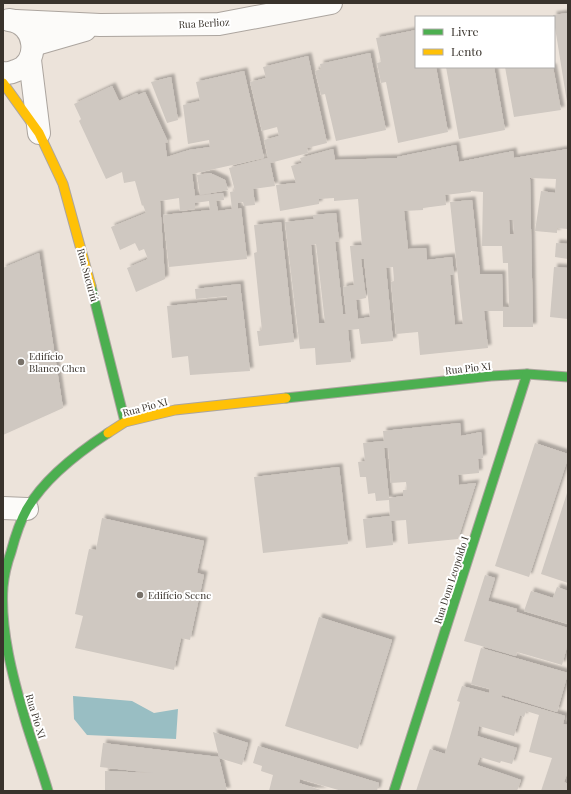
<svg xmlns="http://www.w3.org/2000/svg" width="571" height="794" viewBox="0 0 571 794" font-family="'Playfair Display',serif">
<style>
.water{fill:#99bec3}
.building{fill:#cfc8c1;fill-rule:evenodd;filter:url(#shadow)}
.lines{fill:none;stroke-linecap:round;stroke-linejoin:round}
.street-casing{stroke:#aca59f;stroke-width:24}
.fast-casing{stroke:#aca59f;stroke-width:11}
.slow-casing{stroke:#aca59f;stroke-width:11}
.street{stroke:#fcfbf9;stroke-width:22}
.fast{stroke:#4caf50;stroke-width:9}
.slow{stroke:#ffc107;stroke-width:9}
.poi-dot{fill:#787169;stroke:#fff;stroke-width:1.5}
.labels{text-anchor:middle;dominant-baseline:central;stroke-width:4;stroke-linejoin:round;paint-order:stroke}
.street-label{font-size:10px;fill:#39332c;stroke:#fff}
.poi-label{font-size:10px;fill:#39332c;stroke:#fff;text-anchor:start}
</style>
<defs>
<filter id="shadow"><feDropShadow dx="3.5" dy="-3.5" stdDeviation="1" flood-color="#0004"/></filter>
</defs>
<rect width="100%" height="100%" fill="#ece3da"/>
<!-- water -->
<polygon class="water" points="73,696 132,701 154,713 178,709 176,739 87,735 74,719"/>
<!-- building -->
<g class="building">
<polygon points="568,13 568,102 567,102 553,15"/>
<polygon points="416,30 416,67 436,67 448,132 398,143 386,82 381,83 377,63 381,62 376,38"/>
<polygon points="370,53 386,130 336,141 325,94 321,95 315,71 321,69 320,64"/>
<polygon points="308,56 327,143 307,148 308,153 270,163 275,186 253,189 255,205 244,206 243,202 238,203 238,209 241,208 247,259 169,267 163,215 210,210 209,201 195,203 195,209 180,211 179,198 160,201 165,279 136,292 127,268 148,259 144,249 139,251 135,243 120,250 111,227 146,213 143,205 142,206 135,181 124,183 122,172 106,179 79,121 81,119 74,104 112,86 119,101 137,93 138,95 145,92 168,142 165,143 167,157 189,150 210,147 209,140 188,144 183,105 200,101 196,82 244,71 264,158 192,174 195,196 223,193 224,200 216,201 218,211 232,209 230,192 235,191 229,168 268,158 264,140 279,136 277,127 262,131 250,82 266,78 263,67"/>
<polygon points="446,67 494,67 505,130 459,139"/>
<polygon points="505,67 553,67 561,110 514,117"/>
<polygon points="171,77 178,120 167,123 151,82"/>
<path d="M456,145L459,162L513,151L514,158L568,149V229L557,228V233L535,231L541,191L555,193L556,179L530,178L533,327H503V311H484L488,348L420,355L418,332L396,334L391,282L394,281L393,267L386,268L393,341L361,344L359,329L348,330L351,362L316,365L315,348L300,349L285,222L314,219L313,215L336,213L339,241L335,242L343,314H346L343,287L354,285L350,246L362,245L358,199L334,201V198L319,199V204L280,211L276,185L296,183L291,166L302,163L300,158L333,149L335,160L397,158V157ZM471,191L483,192L482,246H502L503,263H508L509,307H503L502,274H480L472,200L450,202L463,324L455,325L450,275H454L452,257L427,260L426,248L408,249L404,211L423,210V208L446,205L445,195L471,192ZM509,220H513L514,234H510ZM316,244L325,323H319L311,245ZM361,259H364L370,317L358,319L356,300L366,298Z"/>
<polygon points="210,173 225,180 228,190 200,195 197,175"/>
<polygon points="281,222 294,342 259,346 257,331 262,331 254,253 257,252 254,225"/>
<polygon points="556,243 568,244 568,259 555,257"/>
<polygon points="39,253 63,408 3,435 3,268"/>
<polygon points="554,267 568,268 568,319 550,317"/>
<polygon points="240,284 250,371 190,375 188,356 172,358 167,306 227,300 227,296 196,299 195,289"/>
<path d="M460,423L461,436L481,432L483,458L478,459L479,473L458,475L459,485L476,483L458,539L408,544L406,520L391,521L393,545L366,548L363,519L390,516L389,500L376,501L375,493L368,494L366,477H360L358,462L365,461L363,443L384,441L383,431ZM384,448H388L391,483L406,482L407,490H403V496L389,498Z"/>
<polygon points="535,443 568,454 568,458 529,577 495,566"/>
<polygon points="339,467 348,544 263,553 254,477"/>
<polygon points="568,490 568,583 541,574"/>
<polygon points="102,518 204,541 197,573 204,575 190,640 181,638 174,670 75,648 83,616 75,614 89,549 96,550"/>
<polygon points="485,575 495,578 488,601 517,609 516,612 568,628 568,643 562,665 517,652 516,656 464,641"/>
<polygon points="557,587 568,591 568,624 524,611 531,591 553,598"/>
<polygon points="319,617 392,640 358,749 285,726"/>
<polygon points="481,648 568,673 557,712 502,695 501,697 565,716 563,724 568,725 568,771 564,782 568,784 568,791 541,791 552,758 529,752 539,715 526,711 524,717 520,715 514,736 479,726 477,736 517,748 512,764 501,761 500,763 480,757 477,765 521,780 517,791 416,791 430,749 445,754 460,702 457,701 462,686 489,693 490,689 471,684"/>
<polygon points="213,732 248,743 242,765 219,758 227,791 105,791 105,771 153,773 100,767 103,743 219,757"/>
<polygon points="258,746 379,783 377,791 342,791 300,779 299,783 324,791 269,791 273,775 261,771 262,766 253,763"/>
</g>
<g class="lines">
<defs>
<g id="street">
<polyline points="16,21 100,25 219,24 331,3"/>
<polyline points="33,45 85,30"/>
<polyline points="30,60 39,133"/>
<path d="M3,73C8,74 11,73 15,71C41,64 37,23 9,20"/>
<polyline points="3,508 27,509"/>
</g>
<g id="fast">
<polyline points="91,286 125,422"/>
<polyline points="286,398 491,376 527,374 568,377"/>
<path d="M48,791C41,767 32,743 25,719C13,678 0,630 3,587C4,576 7,563 11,552C15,537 19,523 27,509C44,479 79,452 108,433"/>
<polyline points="394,791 527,374"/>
</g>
<g id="slow">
<polyline points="3,83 39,133 63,184 91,286"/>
<polyline points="108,433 125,422 175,410 286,398"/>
</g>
</defs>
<!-- street casing -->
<use href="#street" class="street-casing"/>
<!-- fast casing -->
<use href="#fast" class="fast-casing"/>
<!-- slow casing -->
<use href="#slow" class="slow-casing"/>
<!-- street -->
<use href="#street" class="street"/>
<!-- fast -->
<use href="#fast" class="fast"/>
<!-- slow -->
<use href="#slow" class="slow"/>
</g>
<!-- markers -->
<g class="poi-dot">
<circle cx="21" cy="362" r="4"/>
<circle cx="140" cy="595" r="4"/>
</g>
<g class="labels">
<!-- street labels -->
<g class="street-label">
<text transform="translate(204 23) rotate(-3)">Rua Berlioz</text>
<text transform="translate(88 275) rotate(75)">Rua Sucuriú</text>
<text transform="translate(468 368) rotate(-6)">Rua Pio XI</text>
<text transform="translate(145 407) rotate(-15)">Rua Pio XI</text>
<text transform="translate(451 580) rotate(-72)">Rua Dom Leopoldo I</text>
<text transform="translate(36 716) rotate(73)">Rua Pio XI</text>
</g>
<!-- poi labels -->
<g class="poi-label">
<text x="29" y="356">Edifício<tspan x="29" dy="12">Blanco Chen</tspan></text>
<text x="148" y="595">Edifício Scene</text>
</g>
</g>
<!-- border -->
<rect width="571" height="794" fill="none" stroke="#39332c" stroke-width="8"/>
<!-- legend -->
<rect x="415" y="16" width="140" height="52" fill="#ffffff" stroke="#b0adab"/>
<rect x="423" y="29" width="20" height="6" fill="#4caf50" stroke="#b0adab"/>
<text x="451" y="36" font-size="12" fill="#39332c">Livre</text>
<rect x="423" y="49" width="20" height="6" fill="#ffc107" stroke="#b0adab"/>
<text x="451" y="56" font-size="12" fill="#39332c">Lento</text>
</svg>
